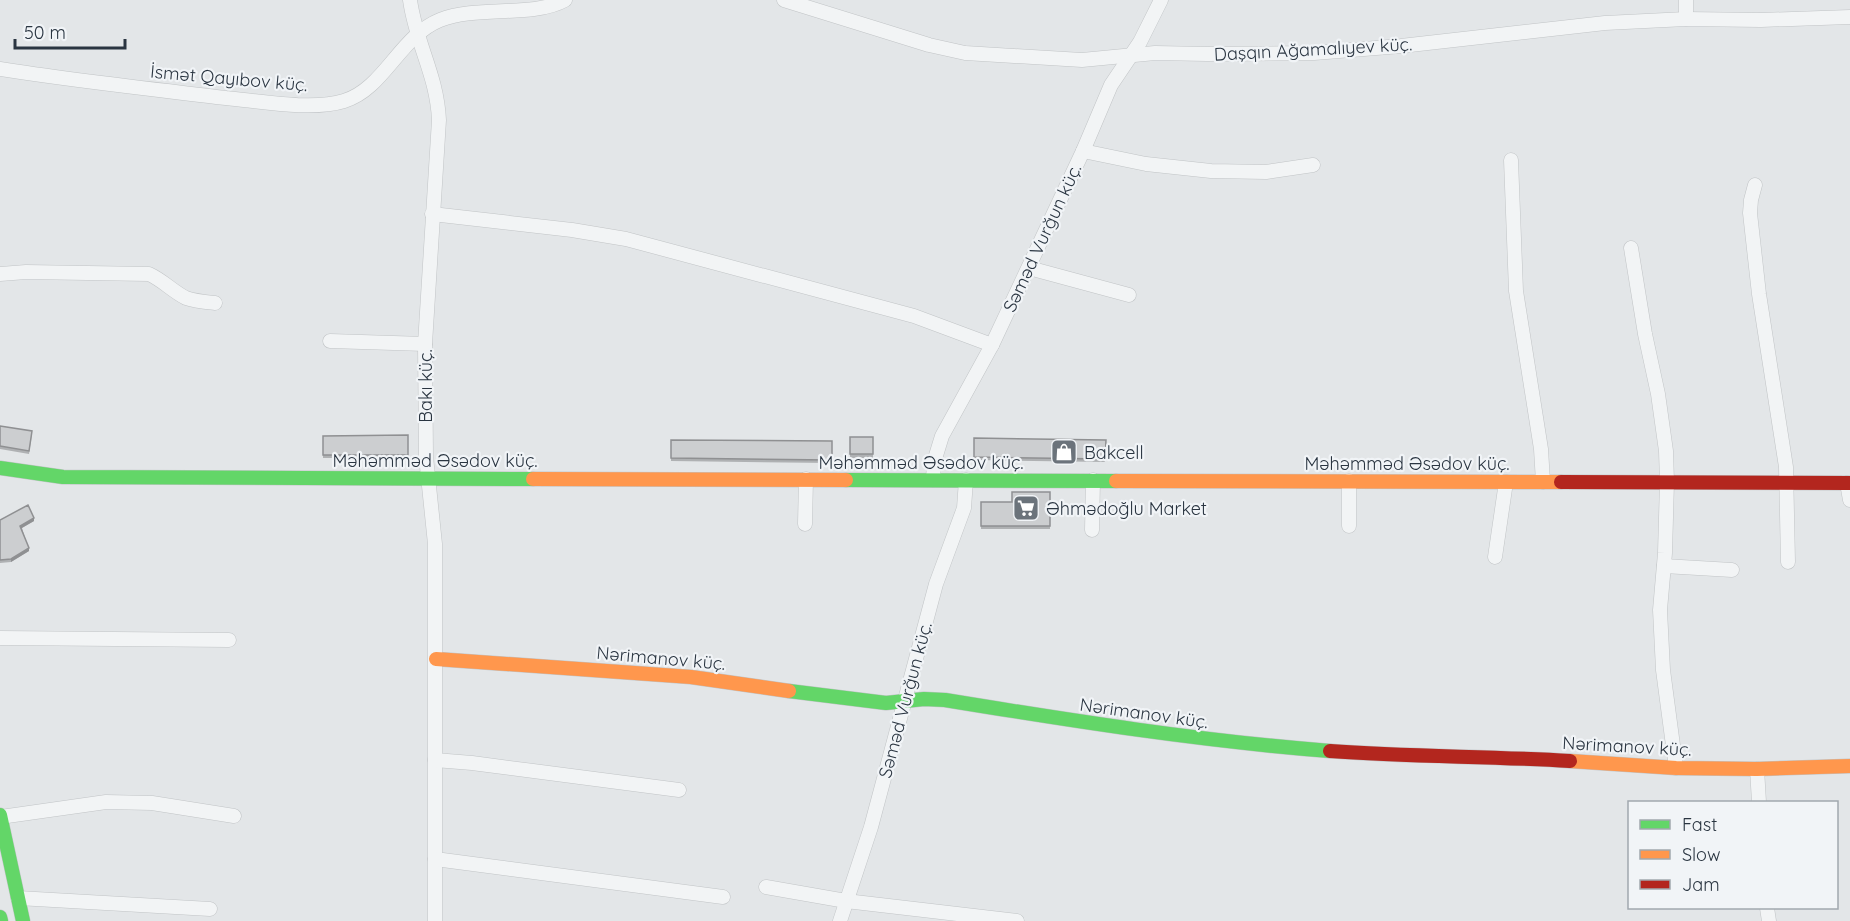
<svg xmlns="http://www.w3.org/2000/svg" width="1850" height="921" viewBox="0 0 1850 921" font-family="Quicksand,sans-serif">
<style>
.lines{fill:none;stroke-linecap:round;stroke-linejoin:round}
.street-casing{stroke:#c1c4c6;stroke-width:15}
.fast-casing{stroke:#c1c4c6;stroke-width:15}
.slow-casing{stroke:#c1c4c6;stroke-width:15}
.jam-casing{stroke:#c1c4c6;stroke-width:15}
.street{stroke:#f2f4f5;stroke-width:14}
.fast{stroke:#63d668;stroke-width:14}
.slow{stroke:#ff974d;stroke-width:14}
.jam{stroke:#b3261e;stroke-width:14}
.wall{fill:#afb1b3}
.shaded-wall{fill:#8f9092}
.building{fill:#ccced0;stroke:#8f9092;stroke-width:1.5}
.labels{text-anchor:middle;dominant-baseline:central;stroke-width:4.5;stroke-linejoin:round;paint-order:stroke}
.street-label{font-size:18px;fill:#2a3541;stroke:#f1f4f7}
.poi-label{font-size:18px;fill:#2a3541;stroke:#f1f4f7;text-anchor:start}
</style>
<rect width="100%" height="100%" fill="#e3e6e8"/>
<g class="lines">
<defs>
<g id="street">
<path d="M410,0C416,44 437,75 439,120L425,344L426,457L435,544V921"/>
<polyline points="784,0 929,45 965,53 1082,60 1155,53 1207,54 1314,53 1401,46 1605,23 1686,19 1761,20 1850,17"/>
<polyline points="1686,19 1686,0"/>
<path d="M0,69C75,81 150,89 226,98C259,101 312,111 344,101C384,89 400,36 440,20C478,5 532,18 565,0"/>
<polyline points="1083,151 1146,164 1211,171 1266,172 1313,165"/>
<polyline points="1511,160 1516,291 1541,449 1543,482"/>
<polyline points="1755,185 1751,200 1750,213 1759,294 1786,467 1788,562"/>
<polyline points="432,214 572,230 626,239 914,316 992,345"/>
<polyline points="1631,248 1645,334 1658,394 1666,451 1667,482 1665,553 1660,610 1663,670 1676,768"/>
<polyline points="1029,268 1129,295"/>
<path d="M0,274L26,272L149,274C164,281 172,291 186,298C194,301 205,302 215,303"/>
<polyline points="330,341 425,344"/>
<polyline points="933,480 934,462 942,436 992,345 1083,151 1111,85 1140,42 1161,0"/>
<polyline points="1349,481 1349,526"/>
<polyline points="1847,483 1850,500"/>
<polyline points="805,524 806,479"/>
<polyline points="1092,530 1093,480"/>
<polyline points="1495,557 1506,482"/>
<polyline points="1664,566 1732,570"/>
<polyline points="0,638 229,640"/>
<polyline points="435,760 472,763 679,790"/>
<polyline points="1757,769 1759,802"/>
<polyline points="0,817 106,802 152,803 234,816"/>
<polyline points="435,859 723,897"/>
<polyline points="766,887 846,901 1017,921"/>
<polyline points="18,898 210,909"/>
<polyline points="1767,908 1769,921"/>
<polyline points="840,921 871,827 936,584 964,508 966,480"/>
</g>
<g id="fast">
<polyline points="0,468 63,477 533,479"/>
<polyline points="846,480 1116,481"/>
<path d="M789,691L886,703L924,699L945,700C1073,721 1201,741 1330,751"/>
<polyline points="0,815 23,921"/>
<polyline points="0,917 1,921"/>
</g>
<g id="slow">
<polyline points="533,479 846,480"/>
<polyline points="1116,481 1561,482"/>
<polyline points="436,659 691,677 789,691"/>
<polyline points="1570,761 1676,768 1757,769 1850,766"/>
</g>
<g id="jam">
<polyline points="1561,482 1850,483"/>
<path d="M1330,751C1410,757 1490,756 1570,761"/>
</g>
</defs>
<!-- street casing -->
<use href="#street" class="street-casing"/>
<!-- fast casing -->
<use href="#fast" class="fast-casing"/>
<!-- slow casing -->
<use href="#slow" class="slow-casing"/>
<!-- jam casing -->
<use href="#jam" class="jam-casing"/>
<!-- street -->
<use href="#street" class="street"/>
<!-- fast -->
<use href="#fast" class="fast"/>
<!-- slow -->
<use href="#slow" class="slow"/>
<!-- jam -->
<use href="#jam" class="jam"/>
</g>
<!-- wall -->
<g class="wall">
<polygon points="0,426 32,434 29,454 0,449"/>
<polygon points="408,435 408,458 323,458 323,436"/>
<rect x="850" y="437" width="23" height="21"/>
<polygon points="974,438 1106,440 1105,462 974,460"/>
<polygon points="671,440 832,441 832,463 671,461"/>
<polygon points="1050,492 1050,529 981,529 981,502 1012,502"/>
<polygon points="0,520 34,521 22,528 29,551 11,562 0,563"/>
</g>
<!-- shaded-wall -->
<g class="shaded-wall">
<polygon points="34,518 34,521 20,529 20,526"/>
<polygon points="29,548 29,551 11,562 11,559"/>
</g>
<!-- building -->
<g class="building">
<polygon points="0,426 32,431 29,451 0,446"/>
<polygon points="408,435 408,455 323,455 323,436"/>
<rect x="850" y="437" width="23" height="17"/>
<polygon points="974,438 1106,440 1105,459 974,457"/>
<polygon points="671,440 832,441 832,460 671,458"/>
<polygon points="1012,492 1050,492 1050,526 981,526 981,502 1012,502"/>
<polygon points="28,505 34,518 20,526 29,548 11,559 0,560 0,520"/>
</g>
<!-- icons -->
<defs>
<symbol id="shop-square" viewBox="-11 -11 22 22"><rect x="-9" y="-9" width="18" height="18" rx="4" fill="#6b737b" stroke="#f1f4f7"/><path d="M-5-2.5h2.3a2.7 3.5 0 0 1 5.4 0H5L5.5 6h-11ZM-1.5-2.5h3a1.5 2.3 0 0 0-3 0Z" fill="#fff"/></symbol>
<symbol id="supermarket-square" viewBox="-11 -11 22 22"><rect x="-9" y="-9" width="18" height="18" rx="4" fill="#6b737b" stroke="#f1f4f7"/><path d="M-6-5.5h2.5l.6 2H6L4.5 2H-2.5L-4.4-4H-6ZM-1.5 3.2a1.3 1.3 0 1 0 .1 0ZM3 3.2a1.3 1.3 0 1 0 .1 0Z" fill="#fff"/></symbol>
</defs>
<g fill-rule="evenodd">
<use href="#shop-square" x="1049" y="437" width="30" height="30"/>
<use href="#supermarket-square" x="1011" y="493" width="30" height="30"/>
</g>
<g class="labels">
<!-- street labels -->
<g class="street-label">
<text transform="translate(1313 49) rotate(-3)">Daşqın Ağamalıyev küç.</text>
<text transform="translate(229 78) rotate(5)">İsmət Qayıbov küç.</text>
<text transform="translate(1042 238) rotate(-65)">Səməd Vurğun küç.</text>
<text transform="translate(425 386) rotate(-90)">Bakı küç.</text>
<text x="435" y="460">Məhəmməd Əsədov küç.</text>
<text x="921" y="462">Məhəmməd Əsədov küç.</text>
<text x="1407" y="463">Məhəmməd Əsədov küç.</text>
<text transform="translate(661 658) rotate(5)">Nərimanov küç.</text>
<text transform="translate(905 700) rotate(-75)">Səməd Vurğun küç.</text>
<text transform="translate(1144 713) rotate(8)">Nərimanov küç.</text>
<text transform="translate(1627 746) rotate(3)">Nərimanov küç.</text>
</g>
<!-- poi labels -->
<g class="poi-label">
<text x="1084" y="452">Bakcell</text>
<text x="1046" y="508">Əhmədoğlu Market</text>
</g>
</g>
<!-- legend -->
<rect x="1628" y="801" width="210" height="108" fill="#f1f4f7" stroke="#a1a8ae" stroke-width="1.5"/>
<rect x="1640" y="820" width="30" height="9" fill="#63d668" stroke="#a1a8ae" stroke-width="1.5"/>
<text x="1682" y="831" font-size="18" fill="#2a3541">Fast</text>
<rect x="1640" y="850" width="30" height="9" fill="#ff974d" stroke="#a1a8ae" stroke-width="1.5"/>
<text x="1682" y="861" font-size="18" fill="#2a3541">Slow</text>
<rect x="1640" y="880" width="30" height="9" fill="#b3261e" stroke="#a1a8ae" stroke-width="1.5"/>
<text x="1682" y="891" font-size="18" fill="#2a3541">Jam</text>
<!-- scale -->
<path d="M15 39v9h110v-9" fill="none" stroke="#2a3541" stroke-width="3"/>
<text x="24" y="39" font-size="18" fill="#2a3541" stroke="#f1f4f7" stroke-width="4.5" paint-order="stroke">50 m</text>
</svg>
